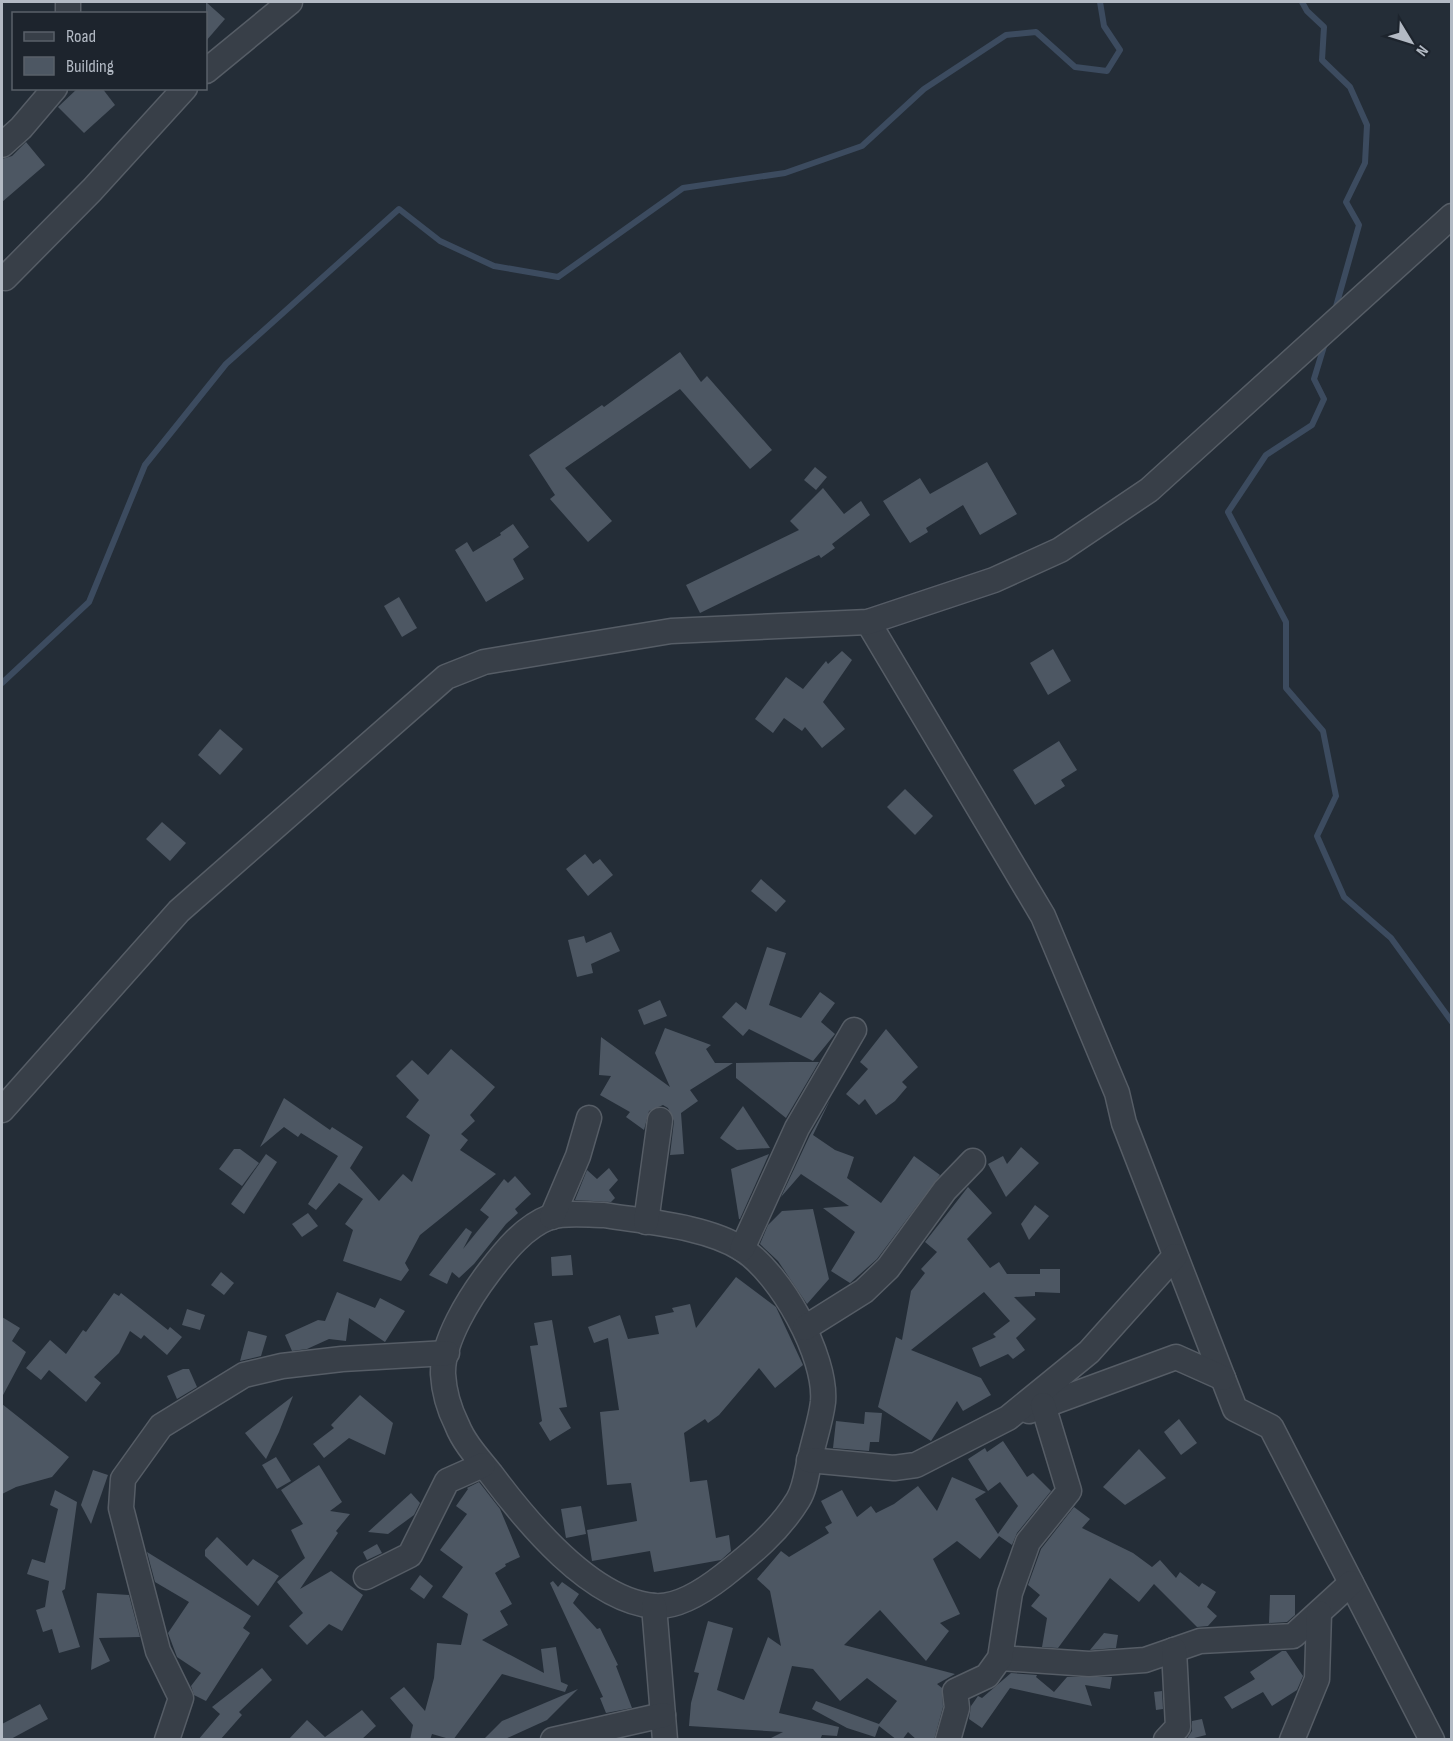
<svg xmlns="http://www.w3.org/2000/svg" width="1453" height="1741" viewBox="0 0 1453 1741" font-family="'Sofia Sans Condensed',sans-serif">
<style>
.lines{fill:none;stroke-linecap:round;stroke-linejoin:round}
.stream{stroke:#3c4b5f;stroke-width:6}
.building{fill:#4d5763}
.minor-casing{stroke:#565d66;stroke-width:27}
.minor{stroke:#383f48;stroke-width:24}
</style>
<rect width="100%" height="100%" fill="#242d37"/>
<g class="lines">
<!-- stream -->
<g class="stream">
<polyline points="1302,2 1307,11 1324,27 1322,60 1350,87 1367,125 1365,163 1346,202 1359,225 1335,310"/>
<polyline points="1325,343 1314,379 1324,399 1312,425 1266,455 1228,512 1286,622 1286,688 1323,731 1336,796 1317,836 1344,897 1391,938 1452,1022"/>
<polyline points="2,683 89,602 145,465 226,364 399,209 440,241 494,266 558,277 683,188 785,173 862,146 924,89 1006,35 1036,32 1075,67 1107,71 1120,50 1104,26 1100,2"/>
</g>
</g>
<!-- building -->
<g class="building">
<polygon points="206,2 225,19 206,41"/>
<polygon points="78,88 102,88 115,105 84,133 58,107"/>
<polygon points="26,142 45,165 2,202 2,159 12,156"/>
<polygon points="680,352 701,382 707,376 772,450 750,469 680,389 565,468 612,521 588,542 550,499 555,495 529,455 602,405 604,407"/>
<polygon points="987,462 1017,514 980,535 963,505 926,528 928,532 910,543 883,501 920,478 930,494"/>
<polygon points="815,467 827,477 816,490 804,480"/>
<polygon points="823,488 844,514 861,501 870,515 832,544 835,548 821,558 819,555 700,613 686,585 799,530 790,521"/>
<polygon points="513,524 529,547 513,559 524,579 486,602 455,550 467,542 473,552 501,535 500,533"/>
<polygon points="399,597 417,628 402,637 384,606"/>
<polygon points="1053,649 1071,681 1048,695 1030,663"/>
<polygon points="842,651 852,660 823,702 845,729 822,748 805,727 802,731 784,718 773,733 755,719 786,677 803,689 826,661 828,664"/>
<polygon points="220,729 243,749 220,775 198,755"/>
<polygon points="1059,741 1077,770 1061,780 1065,786 1035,805 1013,770"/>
<polygon points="905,789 933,816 915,835 887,807"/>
<polygon points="162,822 186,843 170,861 146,839"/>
<polygon points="585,854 593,864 600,859 613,875 588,896 566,869"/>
<polygon points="761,879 786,901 776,912 751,891"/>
<polygon points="611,932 620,951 591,964 593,973 577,977 568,940 584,936 586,943"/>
<polygon points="767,947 786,953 769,1005 801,1018 820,992 835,1003 821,1022 835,1034 813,1061 749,1029 743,1036 722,1017 736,1002 746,1010"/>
<polygon points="660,1000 667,1016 644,1025 638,1010"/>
<polygon points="665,1028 711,1045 706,1049 715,1063 733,1063 690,1090 698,1101 681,1113 684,1154 670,1155 674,1121 668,1108 663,1105 649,1111 644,1130 626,1117 630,1112 600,1095 611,1076 599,1075 601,1037 670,1087 655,1053"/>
<polygon points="886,1029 918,1067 902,1082 907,1087 895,1101 876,1115 865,1099 859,1105 846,1094 868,1069 860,1062"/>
<polygon points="451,1049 495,1087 470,1115 475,1121 461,1134 468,1140 460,1150 496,1174 420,1235 405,1263 409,1270 401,1281 343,1261 353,1230 345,1224 363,1199 339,1183 316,1210 308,1204 338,1156 301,1133 298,1137 284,1127 260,1147 284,1098 330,1130 332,1127 363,1147 350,1168 379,1201 403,1174 412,1182 430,1135 406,1117 419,1100 396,1076 412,1060 428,1075"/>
<polygon points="791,1062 819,1062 786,1118 736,1078 736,1063"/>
<polygon points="830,1100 813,1135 835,1150 854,1157 847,1178 881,1203 914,1156 940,1175 877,1259 850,1283 831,1271 855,1232 823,1208 849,1206 801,1174 781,1197 810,1135"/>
<polygon points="743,1106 770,1148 737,1150 720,1138"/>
<polygon points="1021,1147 1039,1163 1006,1197 988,1164 1003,1156 1007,1164"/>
<polygon points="234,1149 240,1149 259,1163 242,1186 219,1169"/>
<polygon points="266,1154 277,1162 244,1214 231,1204"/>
<polygon points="769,1154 740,1219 739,1219 731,1169"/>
<polygon points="609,1168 618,1180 609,1190 615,1198 611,1202 575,1200 587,1170 597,1179"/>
<polygon points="515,1176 531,1194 515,1209 518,1213 506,1224 474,1264 459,1278 452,1272 447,1284 429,1275 466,1228 472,1232 463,1249 489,1217 480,1210 504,1179 508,1183"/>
<polygon points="968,1187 992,1213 967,1239 990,1268 999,1262 1007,1274 1040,1274 1040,1269 1060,1269 1060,1293 1035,1292 1035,1296 1014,1297 1036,1319 1016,1338 1025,1350 1013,1359 1008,1354 980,1367 972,1348 996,1337 993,1334 1010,1321 984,1292 911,1350 981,1378 991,1395 963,1411 957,1401 931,1441 878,1407 896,1337 902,1340 911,1291 925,1273 921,1269 937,1252 925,1242"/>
<polygon points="1035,1205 1049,1216 1029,1240 1021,1224"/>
<polygon points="813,1209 829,1279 807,1304 778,1261 760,1244 768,1225 782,1211"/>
<polygon points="308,1213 318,1226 302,1237 292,1224"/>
<polygon points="571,1255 573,1275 552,1276 551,1257"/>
<polygon points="221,1272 234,1283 224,1295 211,1285"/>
<polygon points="736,1277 776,1307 803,1365 775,1388 759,1368 719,1415 708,1423 705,1419 684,1433 690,1482 707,1480 716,1538 729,1535 731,1551 721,1560 654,1572 650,1551 592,1561 587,1530 637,1521 631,1483 607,1485 600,1412 619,1410 608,1338 594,1343 588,1327 620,1315 628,1339 659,1334 655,1316 674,1312 672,1308 690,1304 696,1328"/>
<polygon points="337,1292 375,1308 380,1298 405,1311 385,1342 349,1318 346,1341 329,1339 307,1349 292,1351 285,1335 318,1320 325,1321"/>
<polygon points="114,1293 119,1296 121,1293 168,1330 170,1327 182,1337 167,1355 144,1335 141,1339 130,1331 119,1353 94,1377 101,1383 86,1402 49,1370 41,1380 26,1368 50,1340 66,1354 83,1330 86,1332"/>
<polygon points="187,1309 205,1315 200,1330 182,1325"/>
<polygon points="2,1317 20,1328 12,1341 26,1352 2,1397"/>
<polygon points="552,1320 567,1407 559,1408 571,1428 550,1441 539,1423 542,1421 530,1346 538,1345 534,1323"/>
<polygon points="248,1331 267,1336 261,1356 240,1361"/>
<polygon points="183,1369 189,1369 197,1387 177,1399 167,1376"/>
<polygon points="360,1395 393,1423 385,1455 349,1438 324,1458 313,1444 334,1428 331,1425"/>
<polygon points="293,1396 279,1432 266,1459 245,1433"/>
<polygon points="2,1404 69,1457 52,1477 16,1487 2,1494"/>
<polygon points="865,1412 882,1413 879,1442 870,1442 869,1451 833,1448 836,1421 864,1424"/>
<polygon points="1179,1419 1197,1443 1181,1455 1164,1432"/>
<polygon points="1003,1441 1027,1477 1033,1473 1051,1491 1017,1533 1012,1545 999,1536 980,1559 957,1541 933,1559 960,1614 940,1623 949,1631 926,1661 880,1610 844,1645 955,1674 937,1684 942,1688 943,1707 934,1740 917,1740 908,1732 902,1740 897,1740 879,1726 875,1737 847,1728 812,1709 816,1701 879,1724 897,1701 867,1678 840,1701 813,1669 792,1666 779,1713 839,1727 837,1736 822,1735 820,1740 767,1740 783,1732 689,1726 691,1703 699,1673 694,1672 708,1621 733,1628 717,1690 744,1700 768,1637 781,1646 770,1591 757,1579 781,1551 789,1557 829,1533 825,1527 832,1523 821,1501 842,1490 857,1517 871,1506 876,1513 894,1504 918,1486 937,1511 952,1477 986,1492 975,1499 998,1534 1018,1506 1000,1482 988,1491 968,1459 985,1448 987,1452"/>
<polygon points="1139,1449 1166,1478 1125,1505 1103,1487"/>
<polygon points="276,1457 291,1481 277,1489 262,1465"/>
<polygon points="319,1465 342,1502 330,1511 350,1514 336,1531 338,1533 300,1589 331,1571 363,1595 342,1631 329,1624 307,1645 289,1626 303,1613 277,1582 305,1558 291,1530 303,1524 281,1490"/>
<polygon points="93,1470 108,1475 91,1524 81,1505"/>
<polygon points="479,1482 500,1509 520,1557 505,1564 506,1566 495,1573 512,1604 500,1611 508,1625 482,1640 544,1673 541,1649 556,1647 561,1682 568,1685 565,1692 502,1674 453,1740 432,1734 430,1740 410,1740 413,1725 390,1698 404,1687 425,1711 434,1678 437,1643 461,1645 468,1614 442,1597 463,1567 440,1550 467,1514 456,1506 468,1489 467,1488"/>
<polygon points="55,1490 77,1502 65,1589 62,1591 80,1647 59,1653 52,1629 43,1632 36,1610 45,1607 49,1581 27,1574 32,1559 45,1563 58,1509 50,1505"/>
<polygon points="411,1493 420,1503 414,1515 388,1534 368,1532"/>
<polygon points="581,1506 586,1534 566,1538 561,1509"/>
<polygon points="1074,1507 1090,1519 1082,1528 1133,1553 1152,1567 1160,1560 1176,1578 1180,1572 1199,1587 1202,1583 1216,1592 1207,1607 1217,1616 1208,1626 1197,1627 1154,1584 1139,1602 1110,1578 1058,1648 1042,1647 1047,1618 1031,1606 1040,1595 1028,1585 1041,1549"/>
<polygon points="217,1537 247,1566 253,1559 279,1576 258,1606 205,1556 205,1550"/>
<polygon points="377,1544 382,1553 367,1560 363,1552"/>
<polygon points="147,1552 251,1616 243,1628 250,1633 206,1701 194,1695 191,1686 201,1673 177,1657 168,1633 189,1602 155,1582"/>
<polygon points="420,1575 433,1586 424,1599 410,1589"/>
<polygon points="553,1581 558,1587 562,1582 579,1594 573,1603 597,1629 600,1628 618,1665 616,1666 632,1708 606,1713 600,1698 603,1697 550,1583"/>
<polygon points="97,1593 129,1595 140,1637 99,1638 110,1661 91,1670"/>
<polygon points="1270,1595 1295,1595 1295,1615 1287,1622 1269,1623"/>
<polygon points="1104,1633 1118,1635 1116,1648 1090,1650"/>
<polygon points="1282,1651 1286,1651 1303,1676 1297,1690 1272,1706 1263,1692 1232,1709 1224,1697 1255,1679 1250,1672"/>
<polygon points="262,1668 272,1680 239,1712 242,1715 220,1740 198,1740 220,1714 212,1707"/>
<polygon points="1011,1673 1037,1675 1036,1677 1054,1692 1067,1677 1112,1677 1110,1689 1085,1685 1092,1706 1010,1688 982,1728 969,1719 971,1706 978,1696 982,1698"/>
<polygon points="578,1689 547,1720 503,1740 483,1740 502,1721"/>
<polygon points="1162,1691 1163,1709 1156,1710 1154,1692"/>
<polygon points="40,1704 48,1719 9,1740 2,1740 2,1724"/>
<polygon points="362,1710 376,1726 361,1740 288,1740 307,1720 325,1737"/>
<polygon points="1202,1719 1206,1735 1186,1740 1192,1731 1192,1721"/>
</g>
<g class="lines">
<defs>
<g id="minor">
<polyline points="68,2 68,14"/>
<polyline points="206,71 290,2"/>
<polyline points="2,145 21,128 55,88"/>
<polyline points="2,277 5,278 92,190 185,88"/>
<polyline points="868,622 1043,916 1117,1093 1124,1123 1235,1409 1271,1427 1432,1740"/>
<polyline points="2,1110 179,911 446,677 484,662 671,631 868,622 994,580 1060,550 1149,490 1452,216"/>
<path d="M604,1215C646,1222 706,1226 742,1249C780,1273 827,1356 823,1402C821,1419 815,1437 811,1454C807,1469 806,1487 798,1500C779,1531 751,1554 723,1576C705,1590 678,1608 654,1606C590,1600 526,1521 491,1474C479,1459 464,1443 457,1425C449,1409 444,1392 443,1374C442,1341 470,1297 489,1272C505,1251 524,1227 550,1217C566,1212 587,1215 604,1215Z"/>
<polyline points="552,1217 578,1156 589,1118"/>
<polyline points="646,1222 660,1120"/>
<polyline points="742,1249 797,1128 854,1030"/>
<polyline points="805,1328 864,1291 888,1268 945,1190 973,1161"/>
<polyline points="1029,1411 1176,1357 1223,1378"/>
<polyline points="809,1460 894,1468 916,1465 1008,1418 1089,1352 1175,1256"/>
<polyline points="366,1577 410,1555 447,1481 483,1465"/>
<polyline points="654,1606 665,1740"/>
<polyline points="1000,1658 1089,1664 1145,1660 1200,1641 1293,1636 1351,1583"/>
<polyline points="167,1740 181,1698 158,1651 121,1508 123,1479 161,1426 244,1375 282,1366 342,1359 447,1353"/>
<polyline points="553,1740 663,1715"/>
<polyline points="948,1740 957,1708 955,1691 987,1676 1000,1658 1010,1593 1028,1542 1069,1491 1043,1405"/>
<polyline points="1166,1740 1178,1727 1174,1650"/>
<polyline points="1292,1740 1317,1679 1319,1613"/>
</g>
</defs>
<!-- minor casing -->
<use href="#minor" class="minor-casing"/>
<!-- minor -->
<use href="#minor" class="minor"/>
</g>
<!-- border -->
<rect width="1453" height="1741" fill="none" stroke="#b3bac4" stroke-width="6"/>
<!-- legend -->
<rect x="12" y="12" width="195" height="78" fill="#1d242d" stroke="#596069" stroke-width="1.5"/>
<rect x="24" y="32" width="30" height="9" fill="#383f48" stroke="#596069" stroke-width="1.5"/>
<text x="66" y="42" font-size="18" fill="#b3bac4">Road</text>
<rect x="24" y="57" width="30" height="18" fill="#4d5763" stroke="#596069" stroke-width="1.5"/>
<text x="66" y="72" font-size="18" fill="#b3bac4">Building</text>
<!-- north arrow -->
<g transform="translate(1411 42) rotate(128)" stroke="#1d242d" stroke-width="4.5" paint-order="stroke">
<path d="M0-4.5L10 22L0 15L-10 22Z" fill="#b3bac4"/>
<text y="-9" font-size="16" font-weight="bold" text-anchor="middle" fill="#b3bac4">N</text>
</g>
</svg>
